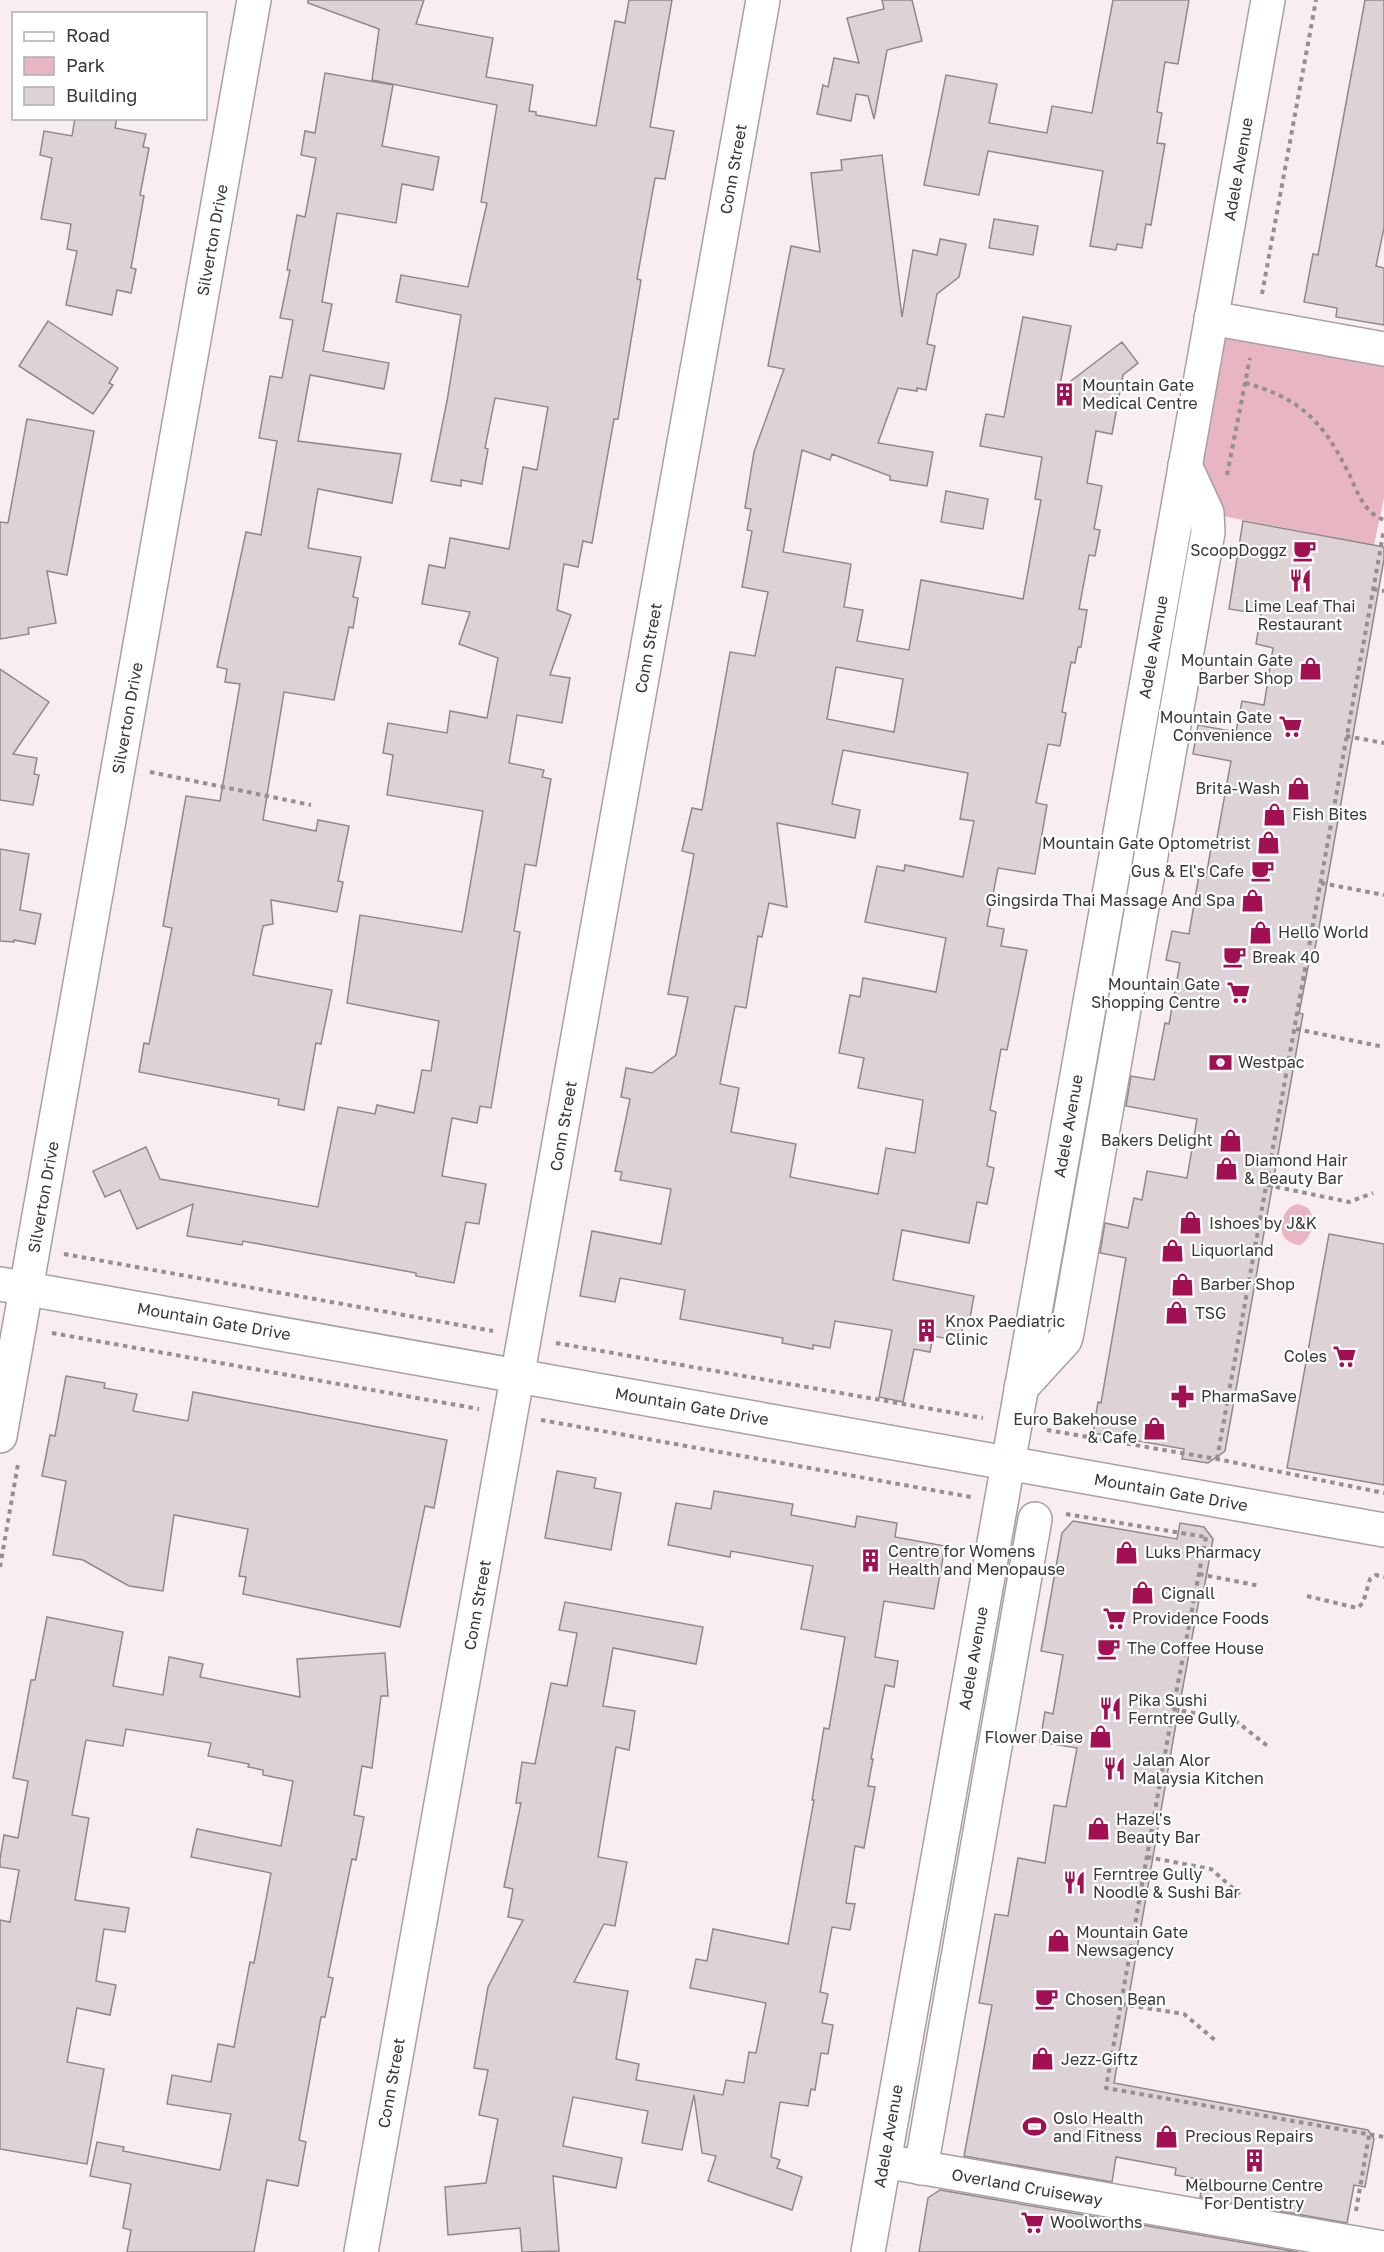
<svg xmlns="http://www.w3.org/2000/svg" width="1384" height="2252" viewBox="0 0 1384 2252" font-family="'Golos Text',sans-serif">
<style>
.green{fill:#e8b5c3}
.building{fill:#ddd3d6;stroke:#91888a;stroke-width:1.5;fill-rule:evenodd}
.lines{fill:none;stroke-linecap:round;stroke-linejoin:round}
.minor-casing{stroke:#a99fa2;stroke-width:36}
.path{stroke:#968f91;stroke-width:4;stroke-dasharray:4.5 4.5;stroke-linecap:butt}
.minor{stroke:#fff;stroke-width:33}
.labels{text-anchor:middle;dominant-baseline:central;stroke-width:4.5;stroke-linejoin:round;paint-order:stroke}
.street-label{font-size:16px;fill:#3a3637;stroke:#fefffe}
.poi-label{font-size:16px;fill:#3a3637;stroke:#fefffe;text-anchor:start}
</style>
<rect width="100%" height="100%" fill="#f8eef1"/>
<!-- green -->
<g class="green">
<polygon points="1211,318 1384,349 1384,498 1374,545 1207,513 1185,465"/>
<path d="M1298,1204L1308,1208C1317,1219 1312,1238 1300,1245C1272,1243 1279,1207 1298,1204Z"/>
</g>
<!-- building -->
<g class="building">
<polygon points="308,0 424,0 416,24 493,38 486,77 533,85 529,111 536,112 536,115 596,126 615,21 625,23 629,0 672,0 650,127 674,131 665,179 655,178 637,279 641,280 618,419 614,419 592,543 583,541 578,567 564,564 557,610 571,615 550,675 570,678 562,723 517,715 509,763 544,770 542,777 551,779 536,866 525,864 514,931 520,932 491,1108 480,1106 477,1123 452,1118 442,1176 486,1184 479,1224 466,1222 454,1283 416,1276 416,1273 243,1241 242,1245 187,1236 193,1204 137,1229 120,1190 105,1197 93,1171 146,1147 160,1179 318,1207 338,1107 375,1114 377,1105 414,1113 422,1070 431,1071 439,1021 347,1003 360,915 462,932 483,811 387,795 393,755 383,753 388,723 447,733 450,711 487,718 498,658 459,644 470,612 422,604 429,565 445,568 450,538 509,549 523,467 537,470 548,407 495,398 485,448 488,449 482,484 461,480 461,486 431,481 447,401 461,315 396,302 401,275 468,287 487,203 481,202 497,105 372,80 379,29 308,3"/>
<polygon points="882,0 912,0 922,41 887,50 874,119 868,96 856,94 851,121 817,114 823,85 828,87 834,58 859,63 847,18 884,9"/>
<polygon points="1113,0 1189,0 1178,64 1165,62 1157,112 1162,113 1157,143 1165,144 1151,225 1146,224 1142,248 1117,244 1116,250 1090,246 1103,171 988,151 979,195 924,185 946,75 997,84 989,123 1047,133 1052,106 1092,113"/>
<polygon points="1365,0 1384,0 1384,228 1376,266 1384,268 1384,325 1336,317 1337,308 1304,302 1313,254 1318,255"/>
<polygon points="325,73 393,85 382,146 439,157 433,190 402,184 396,223 337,213 322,302 332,304 323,351 389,363 384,389 310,375 298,441 401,454 392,503 318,489 308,548 361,557 353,597 358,598 353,628 349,627 334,700 284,692 263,820 316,831 318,820 349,826 338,881 343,882 337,912 271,900 273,924 263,926 253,975 332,990 321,1044 316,1043 304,1110 278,1105 279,1099 139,1072 144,1043 149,1044 172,928 163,926 186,796 220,801 240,684 225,682 227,669 217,667 246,532 261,535 277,441 259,438 270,376 282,378 293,320 280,318 290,270 287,270 297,215 305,217 316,158 301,155 305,131 315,133"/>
<polygon points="75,118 117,118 115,128 146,134 143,147 149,148 140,195 144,196 131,268 136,269 131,293 117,290 112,315 66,305 77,251 67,249 71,224 41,219 52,158 40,155 44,131 72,136"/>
<path d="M882,155L902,317L913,250L937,255L940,239L966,244L959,277L937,294L927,344L935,346L926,390L917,388V391L898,388L878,443L933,452L927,486L890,480V476L832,454L830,460L802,450L783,552L851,564L844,607L863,610L857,641L909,650L921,580L1023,599L1041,500L1035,499L1042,457L980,446L986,414L1004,417L1023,317L1071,326L1059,390L1122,342L1138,363L1123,375L1112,434L1096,431L1087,483L1102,486L1094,529L1100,530L1095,556L1089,555L1079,609L1087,610L1081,647H1078L1075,663L1071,662L1062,712L1066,713L1060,746L1048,744L1036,803L1047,805L1035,874L998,868L987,926L1004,929L1001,946L1027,950L1007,1050L1001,1049L990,1110L996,1112L987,1166L994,1168L987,1204L977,1202L969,1243L902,1230L893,1280L974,1296L969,1323L964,1322L960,1341L933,1336L930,1352L914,1349L903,1402L879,1397L892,1330L835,1321L830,1348L813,1345V1349L782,1343L783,1338L680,1319L685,1290L620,1278L615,1302L580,1296L592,1231L661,1244L671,1189L620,1180L622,1172L615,1171L630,1099L621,1097L626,1068L652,1073L676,1055L688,997L668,994L694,854L682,851L692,808L702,810L730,652L755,656L768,592L742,587L752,531L747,530L751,509L745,508L754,452L784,369L768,366L791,246L820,252L811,173L842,170L841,160ZM836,667L903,679L894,732L827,719ZM843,750L968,773L960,819L974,821L963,877L905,865L904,871L877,866L865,922L946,938L936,992L863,978L860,997L850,995L839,1053L864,1058L858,1088L923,1100L915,1153L886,1148L878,1194L790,1177L796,1144L731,1132L739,1088L720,1084L735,1006L746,1008L758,936L762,937L769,903L787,907L777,823L855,838L860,810L832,804Z"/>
<polygon points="994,219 1038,226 1033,255 989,248"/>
<polygon points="48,321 118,368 109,383 113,385 93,414 19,366"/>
<polygon points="27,419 94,431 67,575 47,571 56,623 28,628 29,634 0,639 0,522 8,523"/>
<polygon points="946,491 988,499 983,529 941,522"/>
<polygon points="1243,521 1384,547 1384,559 1319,928 1313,958 1310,957 1299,1013 1303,1014 1225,1451 1208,1463 1182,1459 1184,1449 1093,1433 1098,1402 1101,1403 1126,1258 1100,1253 1105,1223 1128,1228 1134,1198 1142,1200 1147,1171 1187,1178 1197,1119 1126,1106 1131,1076 1154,1080 1165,1023 1169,1024 1180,963 1166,960 1172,931 1189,934 1199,875 1206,877 1211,848 1215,849 1231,761 1193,754 1198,725 1236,732 1242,701 1264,705 1273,648 1256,644 1261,614 1229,609"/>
<polygon points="0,669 49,702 13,754 37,758 34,774 39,775 33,805 0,800"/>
<polygon points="0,849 29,854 20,910 41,914 35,944 14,940 14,942 0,941"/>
<polygon points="1329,1234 1384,1244 1384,1485 1287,1468"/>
<polygon points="66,1376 105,1383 104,1388 137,1394 133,1411 188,1421 193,1392 447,1440 434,1508 425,1506 400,1627 243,1594 246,1577 239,1576 248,1529 174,1515 163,1591 129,1586 83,1560 53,1555 66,1481 42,1476 50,1435 55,1436"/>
<polygon points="557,1471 596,1478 594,1488 621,1493 611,1550 545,1538"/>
<polygon points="714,1491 793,1504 791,1515 855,1527 857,1516 897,1523 895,1537 945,1546 934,1609 884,1601 875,1657 898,1661 894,1687 885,1685 871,1759 873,1759 868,1786 875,1787 864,1848 855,1846 846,1903 855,1904 850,1930 832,1927 820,1992 828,1994 822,2023 833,2025 828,2054 821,2053 815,2090 811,2089 808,2106 780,2102 771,2157 780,2160 777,2168 802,2177 792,2210 708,2181 716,2156 702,2153 694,2095 682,2150 642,2143 648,2111 573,2097 563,2146 622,2158 616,2188 553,2176 559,2251 522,2252 520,2228 448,2235 445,2187 486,2183 498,2119 479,2115 488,2070 474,2068 488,1987 523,1920 508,1917 513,1889 504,1887 521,1803 516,1803 522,1762 535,1764 551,1683 567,1686 577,1633 559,1630 565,1602 703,1627 696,1664 613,1648 603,1706 635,1711 629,1750 616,1747 598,1857 627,1862 615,1926 604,1924 574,1982 628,1991 616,2059 639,2064 636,2080 723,2095 726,2080 744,2083 749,2052 756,2053 766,2003 690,1988 696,1959 707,1961 713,1929 788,1944 814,1800 812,1800 824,1728 829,1729 845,1637 801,1629 813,1566 731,1551 730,1557 668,1545 676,1503 711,1509"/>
<polygon points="1073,1521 1177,1539 1180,1523 1204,1527 1213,1539 1204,1589 1201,1589 1174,1735 1114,2083 1368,2130 1374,2139 1365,2187 1354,2185 1347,2223 1200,2197 1203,2180 1175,2175 1176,2168 1116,2157 1112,2182 964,2156 992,2005 979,2003 995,1914 1008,1916 1018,1858 1045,1863 1054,1805 1066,1807 1077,1748 1040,1742 1045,1712 1053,1714 1063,1655 1041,1651 1062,1533"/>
<polygon points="47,1617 123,1632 113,1686 163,1695 169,1657 203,1664 200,1677 300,1697 297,1659 385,1653 388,1696 381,1696 372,1768 362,1766 354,1815 364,1817 356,1860 352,1859 328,1977 333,1978 325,2017 321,2017 299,2140 306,2142 298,2186 267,2180 254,2252 127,2252 131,2230 123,2228 131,2184 90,2176 97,2142 124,2147 123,2151 220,2170 231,2114 167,2104 172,2075 211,2082 218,2044 234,2047 250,1962 254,1963 271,1873 191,1857 197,1829 281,1846 293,1781 263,1775 263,1770 248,1767 249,1764 208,1756 211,1743 126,1729 123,1746 86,1740 72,1815 89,1818 75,1900 129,1908 125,1932 104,1929 96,1981 116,1985 110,2015 77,2008 67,2062 104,2069 87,2164 0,2149 0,1920 10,1922 19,1870 0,1867 0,1859 4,1835 18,1838 28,1781 13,1778 31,1680 35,1680"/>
<polygon points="940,2190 1298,2252 919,2252 928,2198"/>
</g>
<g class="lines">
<defs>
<g id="minor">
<polyline points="1211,318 1384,349"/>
<polyline points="0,1284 1384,1530"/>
<polyline points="1021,1388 1065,1340 1067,1333 1208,532 1207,513 1185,465"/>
<polyline points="0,1436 254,0"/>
<polyline points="901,2164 1384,2248"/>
<polyline points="921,2168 1035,1519"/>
<polyline points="361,2252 763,0"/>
<polyline points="868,2252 1268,0"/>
</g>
</defs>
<!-- minor casing -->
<use href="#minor" class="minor-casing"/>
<!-- path -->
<g class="path">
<polyline points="1262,294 1316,0"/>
<path d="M1245,383C1298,397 1323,421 1347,470C1357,489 1362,512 1384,520"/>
<polyline points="1227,475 1250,358"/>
<polyline points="1373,589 1384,591"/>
<polyline points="1346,736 1384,743"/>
<polyline points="150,772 311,805"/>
<polyline points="1321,883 1384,895"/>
<polyline points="1296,1029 1384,1047"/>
<polyline points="1267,1185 1349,1202 1373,1193"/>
<polyline points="64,1254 493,1331"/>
<polyline points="52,1333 479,1409"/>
<polyline points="556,1343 983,1418"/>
<polyline points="541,1420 971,1497"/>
<polyline points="1047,1430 1217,1459 1384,1493"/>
<polyline points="1217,1459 1384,529"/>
<polyline points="1066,1514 1206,1537"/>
<polyline points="1206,1537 1173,1709 1106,2088 1384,2137"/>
<polyline points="0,1567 18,1464"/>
<polyline points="1199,1574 1260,1586"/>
<polyline points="1307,1596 1357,1608 1363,1603 1370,1579 1376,1575 1384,1577"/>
<polyline points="1173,1709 1236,1721 1270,1748"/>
<polyline points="1147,1857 1211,1869 1243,1897"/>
<polyline points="1121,2004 1184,2014 1216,2041"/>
<polyline points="1356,2211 1369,2135"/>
</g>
<!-- minor -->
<use href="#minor" class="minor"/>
</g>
<!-- icons -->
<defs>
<symbol id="building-bare" viewBox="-9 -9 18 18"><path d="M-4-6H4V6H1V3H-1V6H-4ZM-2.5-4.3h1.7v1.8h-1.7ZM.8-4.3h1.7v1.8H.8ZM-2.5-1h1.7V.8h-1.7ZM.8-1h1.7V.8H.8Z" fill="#a21054" stroke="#fefffe" stroke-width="2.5" paint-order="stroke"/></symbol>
<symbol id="cafe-bare" viewBox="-9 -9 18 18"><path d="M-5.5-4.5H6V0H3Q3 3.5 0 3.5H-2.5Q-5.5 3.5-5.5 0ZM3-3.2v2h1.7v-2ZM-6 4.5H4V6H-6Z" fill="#a21054" stroke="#fefffe" stroke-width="2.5" paint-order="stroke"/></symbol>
<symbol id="restaurant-bare" viewBox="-9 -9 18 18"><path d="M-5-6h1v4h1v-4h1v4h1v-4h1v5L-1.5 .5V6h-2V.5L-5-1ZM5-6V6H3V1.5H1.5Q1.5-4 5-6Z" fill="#a21054" stroke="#fefffe" stroke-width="2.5" paint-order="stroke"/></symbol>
<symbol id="shop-bare" viewBox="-9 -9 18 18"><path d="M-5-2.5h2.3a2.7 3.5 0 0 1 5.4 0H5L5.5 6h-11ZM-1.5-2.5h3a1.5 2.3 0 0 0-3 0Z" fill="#a21054" stroke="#fefffe" stroke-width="2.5" paint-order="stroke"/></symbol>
<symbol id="supermarket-bare" viewBox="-9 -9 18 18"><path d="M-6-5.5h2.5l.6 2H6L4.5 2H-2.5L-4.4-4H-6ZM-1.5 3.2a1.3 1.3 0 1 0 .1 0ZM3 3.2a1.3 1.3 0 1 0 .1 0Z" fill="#a21054" stroke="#fefffe" stroke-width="2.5" paint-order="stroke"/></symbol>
<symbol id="bank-bare" viewBox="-9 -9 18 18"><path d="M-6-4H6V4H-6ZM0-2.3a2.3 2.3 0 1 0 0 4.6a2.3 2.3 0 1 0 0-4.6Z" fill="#a21054" stroke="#fefffe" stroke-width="2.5" paint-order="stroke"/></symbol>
<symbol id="pharmacy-bare" viewBox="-9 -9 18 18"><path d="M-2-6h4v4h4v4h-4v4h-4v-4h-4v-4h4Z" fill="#a21054" stroke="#fefffe" stroke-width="2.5" paint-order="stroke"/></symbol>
<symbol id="stadium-bare" viewBox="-9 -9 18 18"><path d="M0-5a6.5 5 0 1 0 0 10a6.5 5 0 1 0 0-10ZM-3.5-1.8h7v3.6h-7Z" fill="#a21054" stroke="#fefffe" stroke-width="2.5" paint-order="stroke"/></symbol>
</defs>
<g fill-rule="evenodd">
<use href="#building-bare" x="1048" y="378" width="33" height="33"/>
<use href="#cafe-bare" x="1288" y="534" width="33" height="33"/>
<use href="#restaurant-bare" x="1284" y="564" width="33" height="33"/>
<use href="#shop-bare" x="1294" y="652" width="33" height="33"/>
<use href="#supermarket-bare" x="1274" y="710" width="33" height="33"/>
<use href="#shop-bare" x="1282" y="772" width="33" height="33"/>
<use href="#shop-bare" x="1258" y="798" width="33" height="33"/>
<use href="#shop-bare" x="1252" y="826" width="33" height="33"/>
<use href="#cafe-bare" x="1246" y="854" width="33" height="33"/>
<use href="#shop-bare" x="1236" y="884" width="33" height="33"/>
<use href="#shop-bare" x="1244" y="916" width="33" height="33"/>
<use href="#cafe-bare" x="1218" y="940" width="33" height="33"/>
<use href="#supermarket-bare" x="1222" y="976" width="33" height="33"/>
<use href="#bank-bare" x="1204" y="1046" width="33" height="33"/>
<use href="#shop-bare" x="1214" y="1124" width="33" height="33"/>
<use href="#shop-bare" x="1210" y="1152" width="33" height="33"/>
<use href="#shop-bare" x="1174" y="1206" width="33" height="33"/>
<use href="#shop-bare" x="1156" y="1234" width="33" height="33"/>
<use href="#shop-bare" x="1166" y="1268" width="33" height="33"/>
<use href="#shop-bare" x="1160" y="1296" width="33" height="33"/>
<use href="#building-bare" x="910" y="1314" width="33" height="33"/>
<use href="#supermarket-bare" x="1328" y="1340" width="33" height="33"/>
<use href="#pharmacy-bare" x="1166" y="1380" width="33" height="33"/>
<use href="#shop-bare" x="1138" y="1412" width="33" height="33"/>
<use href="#shop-bare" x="1110" y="1536" width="33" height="33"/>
<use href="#building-bare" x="854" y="1544" width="33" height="33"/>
<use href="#shop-bare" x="1126" y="1576" width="33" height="33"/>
<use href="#supermarket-bare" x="1098" y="1602" width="33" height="33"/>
<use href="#cafe-bare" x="1092" y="1632" width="33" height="33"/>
<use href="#restaurant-bare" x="1094" y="1692" width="33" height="33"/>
<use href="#shop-bare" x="1084" y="1720" width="33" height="33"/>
<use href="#restaurant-bare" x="1098" y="1752" width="33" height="33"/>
<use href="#shop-bare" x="1082" y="1812" width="33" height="33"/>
<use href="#restaurant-bare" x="1058" y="1866" width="33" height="33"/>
<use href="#shop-bare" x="1042" y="1924" width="33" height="33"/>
<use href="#cafe-bare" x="1030" y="1982" width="33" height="33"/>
<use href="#shop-bare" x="1026" y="2042" width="33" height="33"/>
<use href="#stadium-bare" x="1018" y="2110" width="33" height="33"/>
<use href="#shop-bare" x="1150" y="2120" width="33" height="33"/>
<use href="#building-bare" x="1238" y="2144" width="33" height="33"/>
<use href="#supermarket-bare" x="1016" y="2206" width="33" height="33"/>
</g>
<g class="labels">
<!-- street labels -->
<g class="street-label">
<text transform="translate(733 169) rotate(-80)">Conn Street</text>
<text transform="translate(1238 169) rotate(-80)">Adele Avenue</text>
<text transform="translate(212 240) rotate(-80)">Silverton Drive</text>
<text transform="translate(1153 647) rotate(-80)">Adele Avenue</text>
<text transform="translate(648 648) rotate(-80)">Conn Street</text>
<text transform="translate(127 718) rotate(-80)">Silverton Drive</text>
<text transform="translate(563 1126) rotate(-80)">Conn Street</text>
<text transform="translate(1068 1126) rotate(-80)">Adele Avenue</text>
<text transform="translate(43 1197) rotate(-80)">Silverton Drive</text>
<text transform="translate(214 1321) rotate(10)">Mountain Gate Drive</text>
<text transform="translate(692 1406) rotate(10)">Mountain Gate Drive</text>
<text transform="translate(1171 1492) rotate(10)">Mountain Gate Drive</text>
<text transform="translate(477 1605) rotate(-80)">Conn Street</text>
<text transform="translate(973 1658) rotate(-80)">Adele Avenue</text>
<text transform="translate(391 2083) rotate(-80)">Conn Street</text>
<text transform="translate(888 2136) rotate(-80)">Adele Avenue</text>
<text transform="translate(1027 2187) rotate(10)">Overland Cruiseway</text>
</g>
<!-- poi labels -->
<g class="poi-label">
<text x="1082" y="385">Mountain Gate<tspan x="1082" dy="18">Medical Centre</tspan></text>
<text x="1287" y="550" text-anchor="end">ScoopDoggz</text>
<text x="1300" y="606" text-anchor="middle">Lime Leaf Thai<tspan x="1300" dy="18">Restaurant</tspan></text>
<text x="1293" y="660" text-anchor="end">Mountain Gate<tspan x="1293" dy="18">Barber Shop</tspan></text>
<text x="1272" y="717" text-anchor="end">Mountain Gate<tspan x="1272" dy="18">Convenience</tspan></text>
<text x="1280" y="788" text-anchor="end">Brita-Wash</text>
<text x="1292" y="814">Fish Bites</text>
<text x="1251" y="843" text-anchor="end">Mountain Gate Optometrist</text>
<text x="1244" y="871" text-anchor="end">Gus &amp; El's Cafe</text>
<text x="1235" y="900" text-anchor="end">Gingsirda Thai Massage And Spa</text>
<text x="1278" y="932">Hello World</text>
<text x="1252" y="957">Break 40</text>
<text x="1220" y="984" text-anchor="end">Mountain Gate<tspan x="1220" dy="18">Shopping Centre</tspan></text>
<text x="1238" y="1062">Westpac</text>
<text x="1213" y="1140" text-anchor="end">Bakers Delight</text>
<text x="1244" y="1160">Diamond Hair<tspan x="1244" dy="18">&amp; Beauty Bar</tspan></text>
<text x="1209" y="1223">Ishoes by J&amp;K</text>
<text x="1191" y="1250">Liquorland</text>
<text x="1200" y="1284">Barber Shop</text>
<text x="1195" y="1313">TSG</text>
<text x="945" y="1321">Knox Paediatric<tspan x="945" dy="18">Clinic</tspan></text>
<text x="1327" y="1356" text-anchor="end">Coles</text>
<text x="1201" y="1396">PharmaSave</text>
<text x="1137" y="1419" text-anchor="end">Euro Bakehouse<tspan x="1137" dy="18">&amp; Cafe</tspan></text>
<text x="888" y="1551">Centre for Womens<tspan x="888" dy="18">Health and Menopause</tspan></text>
<text x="1145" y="1552">Luks Pharmacy</text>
<text x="1161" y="1593">Cignall</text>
<text x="1132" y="1618">Providence Foods</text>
<text x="1127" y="1648">The Coffee House</text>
<text x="1128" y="1700">Pika Sushi<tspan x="1128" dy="18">Ferntree Gully</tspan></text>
<text x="1083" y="1737" text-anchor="end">Flower Daise</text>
<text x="1133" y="1760">Jalan Alor<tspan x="1133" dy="18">Malaysia Kitchen</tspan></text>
<text x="1116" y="1819">Hazel's<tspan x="1116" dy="18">Beauty Bar</tspan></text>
<text x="1093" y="1874">Ferntree Gully<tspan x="1093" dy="18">Noodle &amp; Sushi Bar</tspan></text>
<text x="1076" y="1932">Mountain Gate<tspan x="1076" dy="18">Newsagency</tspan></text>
<text x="1065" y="1999">Chosen Bean</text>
<text x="1061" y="2059">Jezz-Giftz</text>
<text x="1053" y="2118">Oslo Health<tspan x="1053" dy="18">and Fitness</tspan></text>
<text x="1185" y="2136">Precious Repairs</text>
<text x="1254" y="2185" text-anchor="middle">Melbourne Centre<tspan x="1254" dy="18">For Dentistry</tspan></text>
<text x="1050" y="2222">Woolworths</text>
</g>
</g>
<!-- legend -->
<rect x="12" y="12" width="195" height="108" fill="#fefffe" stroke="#b0afae" stroke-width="1.5"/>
<rect x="24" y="32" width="30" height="9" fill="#ffffff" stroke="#b0afae" stroke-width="1.5"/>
<text x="66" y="42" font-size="18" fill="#3a3637">Road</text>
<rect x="24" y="57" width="30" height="18" fill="#e8b5c3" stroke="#b0afae" stroke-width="1.5"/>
<text x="66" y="72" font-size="18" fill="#3a3637">Park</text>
<rect x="24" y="87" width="30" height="18" fill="#ddd3d6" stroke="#b0afae" stroke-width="1.5"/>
<text x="66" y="102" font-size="18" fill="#3a3637">Building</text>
</svg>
